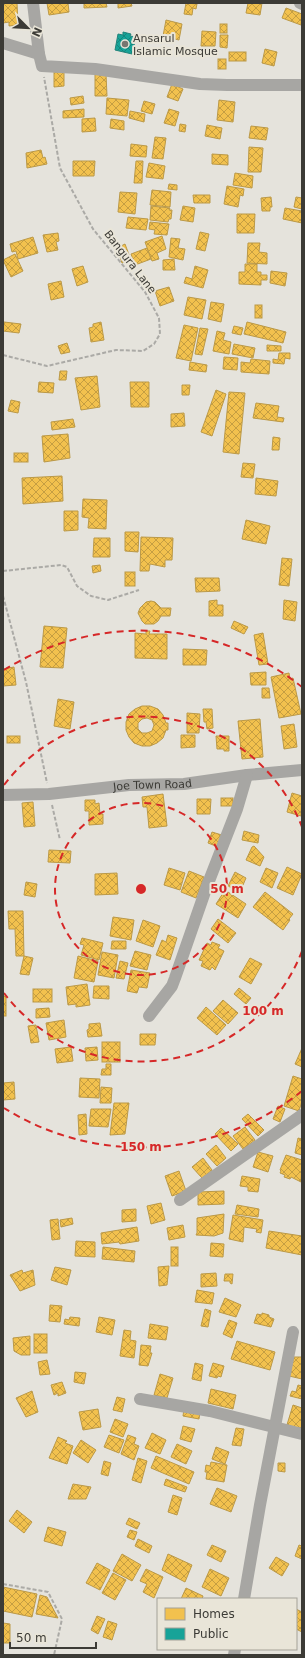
<svg xmlns="http://www.w3.org/2000/svg" width="305" height="1658" viewBox="0 0 305 1658" font-family="'DejaVu Sans',sans-serif">
<style>
.homes{fill:url(#homes-cross-hatch);stroke:#bb9947;fill-rule:evenodd}
.public{fill:url(#public-cross-hatch);stroke:#22847b}
.lines{fill:none;stroke-linecap:round;stroke-linejoin:round}
.path{stroke:#abaaa6;stroke-width:2;stroke-dasharray:4 2;stroke-linecap:butt}
.minor{stroke:#a7a6a3;stroke-width:12}
.ring{fill:none;stroke:#d62828;stroke-width:2;stroke-dasharray:7 5}
.poi-dot{fill:#777670;stroke:#e9e5d8;stroke-width:1.5}
.labels{text-anchor:middle;dominant-baseline:central;stroke-width:4;stroke-linejoin:round;paint-order:stroke}
.poi-label{font-size:11px;fill:#3c3b36;stroke:#e9e5d8;text-anchor:start}
.street-label{font-size:11px;fill:#3c3b36;stroke:#e9e5d8}
.centre{fill:#d62828;stroke:#e9e5d8;stroke-width:2}
.ring-label{font-size:12px;text-anchor:middle;font-weight:bold;fill:#d62828;stroke:#e9e5d8;stroke-width:4;stroke-linejoin:round;paint-order:stroke}
</style>
<defs>
<pattern id="homes-cross-hatch" width="8" height="8" patternUnits="userSpaceOnUse"><rect width="8" height="8" fill="#f2c14e"/><path d="M0 0l8 8M0 8l8-8" fill="none" stroke="#c59e42"/></pattern>
<pattern id="public-cross-hatch" width="8" height="8" patternUnits="userSpaceOnUse"><rect width="8" height="8" fill="#17a398"/><path d="M0 0l8 8M0 8l8-8" fill="none" stroke="#16867d"/></pattern>
</defs>
<rect width="100%" height="100%" fill="#e5e3dc"/>
<!-- homes -->
<g class="homes">
<polygon points="3,3 17,3 18,25 9,26 9,22 3,23"/>
<polygon points="47,3 68,3 69,12 49,15"/>
<polygon points="84,3 106,3 107,7 84,8"/>
<polygon points="118,3 131,3 132,6 118,8"/>
<polygon points="186,3 197,4 196,9 193,8 192,15 184,14"/>
<polygon points="248,3 262,3 260,15 246,13"/>
<polygon points="286,8 302,14 301,25 282,18"/>
<polygon points="166,20 182,24 179,40 163,36"/>
<rect x="220" y="24" width="7" height="9"/>
<polygon points="202,31 216,32 215,46 201,46"/>
<polygon points="220,35 228,35 227,48 220,47"/>
<polygon points="265,49 277,52 274,66 262,63"/>
<rect x="229" y="52" width="17" height="9"/>
<rect x="218" y="59" width="8" height="10"/>
<polygon points="54,70 64,70 64,86 54,87"/>
<polygon points="95,74 106,74 107,96 95,96"/>
<polygon points="172,84 183,89 178,101 167,97"/>
<polygon points="83,96 84,103 71,105 70,98"/>
<polygon points="107,98 129,100 127,116 106,114"/>
<polygon points="219,100 235,102 233,122 217,120"/>
<polygon points="144,101 155,104 152,114 141,111"/>
<polygon points="84,109 84,117 63,118 63,111"/>
<polygon points="169,109 179,112 175,126 164,123"/>
<polygon points="130,111 145,114 144,122 129,118"/>
<polygon points="95,118 96,131 82,132 82,119"/>
<polygon points="111,119 124,121 124,130 110,128"/>
<polygon points="180,124 186,125 185,132 179,131"/>
<polygon points="207,125 222,128 220,139 205,136"/>
<polygon points="251,126 268,128 266,140 249,138"/>
<polygon points="155,137 166,138 163,159 152,158"/>
<polygon points="131,144 147,146 146,157 130,156"/>
<polygon points="249,147 263,148 261,172 248,172"/>
<polygon points="41,150 43,158 45,157 47,164 27,168 26,153"/>
<polygon points="212,154 228,155 228,165 212,164"/>
<polygon points="73,161 95,161 94,176 73,176"/>
<polygon points="136,161 143,161 142,183 134,183"/>
<polygon points="149,163 165,166 163,179 146,177"/>
<polygon points="235,173 253,176 252,188 233,185"/>
<polygon points="169,184 177,185 177,190 168,189"/>
<polygon points="227,186 244,189 243,196 240,195 238,207 224,204"/>
<polygon points="152,190 171,192 170,207 150,205"/>
<polygon points="120,192 137,193 135,214 118,212"/>
<polygon points="193,195 210,195 210,203 194,203"/>
<polygon points="271,197 272,207 270,207 270,211 262,211 261,198"/>
<polygon points="296,197 302,198 302,209 294,207"/>
<polygon points="151,206 170,208 169,210 172,210 171,219 169,219 168,222 150,220"/>
<polygon points="183,206 195,208 193,222 180,220"/>
<polygon points="285,208 302,211 302,223 283,219"/>
<polygon points="237,214 255,214 254,233 237,233"/>
<polygon points="128,217 148,219 146,230 126,228"/>
<polygon points="150,222 169,224 167,235 154,234 155,230 149,229"/>
<polygon points="200,232 209,234 205,251 196,249"/>
<polygon points="58,233 59,241 56,242 58,250 47,252 43,235"/>
<polygon points="162,236 166,249 157,253 159,259 152,261 145,242"/>
<polygon points="33,237 38,253 18,259 16,251 12,252 10,244"/>
<polygon points="171,238 180,239 178,248 185,249 183,260 169,257"/>
<polygon points="248,243 260,243 259,252 267,253 267,264 247,263"/>
<polygon points="125,244 131,260 122,263 117,248"/>
<polygon points="147,248 151,259 135,265 131,254"/>
<polygon points="15,254 23,271 11,277 3,260"/>
<polygon points="174,259 175,270 163,270 163,260"/>
<polygon points="245,264 257,264 257,272 261,272 261,275 267,275 267,280 261,280 261,285 239,284 239,272 245,272"/>
<polygon points="83,266 88,282 77,286 72,269"/>
<polygon points="195,266 208,270 203,288 184,283 186,277 192,279"/>
<polygon points="271,271 287,273 285,286 270,283"/>
<polygon points="61,281 64,297 51,300 48,284"/>
<polygon points="169,287 174,301 160,306 155,291"/>
<polygon points="188,297 206,300 202,319 184,315"/>
<polygon points="211,302 224,304 221,322 208,319"/>
<rect x="255" y="305" width="7" height="13"/>
<polygon points="4,322 21,324 19,333 3,331"/>
<polygon points="101,322 104,340 91,342 89,328 93,327 93,324"/>
<polygon points="247,322 286,332 283,343 244,334"/>
<polygon points="184,325 198,328 191,361 176,358"/>
<polygon points="234,326 243,328 241,335 232,333"/>
<polygon points="200,328 208,329 202,355 195,354"/>
<polygon points="217,331 225,333 223,340 231,342 229,354 213,351"/>
<polygon points="67,343 70,352 61,354 58,346"/>
<polygon points="234,344 255,348 253,358 232,354"/>
<polygon points="267,345 281,346 281,351 267,351"/>
<polygon points="279,353 290,353 290,359 285,358 284,364 273,363 273,359 278,360"/>
<polygon points="224,357 238,358 237,370 223,369"/>
<polygon points="251,359 270,361 269,374 241,372 241,362 250,363"/>
<polygon points="190,362 207,365 206,372 189,370"/>
<polygon points="60,371 67,371 66,380 59,380"/>
<polygon points="97,376 100,407 81,410 75,378"/>
<polygon points="39,382 54,383 53,393 38,392"/>
<polygon points="130,382 149,382 149,407 131,407"/>
<polygon points="182,385 190,385 189,395 182,395"/>
<polygon points="216,390 226,394 212,436 201,432"/>
<polygon points="229,392 245,393 239,454 223,452"/>
<polygon points="11,400 20,402 18,413 8,411"/>
<polygon points="256,403 279,406 277,417 284,418 283,422 253,418"/>
<polygon points="184,413 185,426 171,427 171,414"/>
<polygon points="73,419 75,427 52,430 51,422"/>
<polygon points="68,434 70,458 44,462 42,436"/>
<polygon points="273,437 280,438 279,450 272,450"/>
<rect x="14" y="453" width="14" height="9"/>
<polygon points="243,463 255,464 253,478 241,477"/>
<polygon points="62,476 63,501 23,504 22,478"/>
<polygon points="256,478 278,481 276,496 255,494"/>
<polygon points="83,499 107,500 106,529 88,528 89,518 82,517"/>
<polygon points="64,511 78,511 78,530 64,531"/>
<polygon points="246,520 270,526 266,544 242,539"/>
<polygon points="125,532 139,532 138,552 125,551"/>
<polygon points="141,537 173,538 172,560 165,560 165,567 150,564 149,571 140,571"/>
<polygon points="94,538 110,538 110,557 93,557"/>
<polygon points="282,558 292,559 289,586 279,585"/>
<polygon points="100,565 101,571 93,573 92,566"/>
<rect x="125" y="572" width="10" height="14"/>
<polygon points="195,578 219,578 220,591 196,592"/>
<polygon points="217,600 217,605 223,605 223,616 209,616 209,601"/>
<polygon points="284,600 297,602 295,621 283,619"/>
<polygon points="151,601 155,602 161,608 171,608 170,616 161,616 158,621 154,624 145,624 142,621 138,613 140,608 146,602"/>
<polygon points="234,621 248,627 244,634 231,628"/>
<polygon points="44,626 67,628 63,668 40,667"/>
<polygon points="146,631 150,631 149,634 167,634 167,659 135,658 135,633 146,634"/>
<polygon points="263,633 268,664 259,665 254,635"/>
<polygon points="183,649 207,650 206,665 183,665"/>
<polygon points="14,667 16,685 3,686 3,669"/>
<polygon points="266,672 266,685 251,685 250,673"/>
<polygon points="289,673 290,679 293,678 301,714 279,718 271,677"/>
<polygon points="262,688 269,688 270,698 262,698"/>
<polygon points="58,699 74,702 70,729 54,726"/>
<path d="M142,706H150L158,709L163,715L166,723H168V730H166L163,738L157,743L150,746H142L134,743L129,737L126,730V722L129,714L135,709ZM147,718L152,720L154,725L152,731L147,733H142L138,729V723L142,719Z"/>
<polygon points="203,709 212,709 213,728 207,729 206,722 204,722"/>
<polygon points="187,713 200,714 199,733 187,733"/>
<polygon points="260,719 263,757 242,759 238,721"/>
<polygon points="294,724 297,747 284,749 281,726"/>
<polygon points="181,735 195,735 195,747 181,748"/>
<rect x="7" y="736" width="13" height="7"/>
<polygon points="216,736 229,736 229,751 224,751 224,749 217,749"/>
<polygon points="292,793 302,796 301,816 287,812"/>
<polygon points="163,794 167,826 149,828 147,807 143,807 142,797"/>
<rect x="221" y="798" width="12" height="8"/>
<polygon points="197,799 211,799 210,814 197,814"/>
<polygon points="85,800 95,800 95,804 99,803 100,814 103,814 103,824 89,825 89,811 85,811"/>
<polygon points="33,802 35,826 24,827 22,803"/>
<polygon points="244,831 259,835 258,843 242,840"/>
<polygon points="212,832 225,836 221,848 208,843"/>
<polygon points="254,846 264,857 260,866 246,860 252,847"/>
<polygon points="49,850 71,851 70,863 48,862"/>
<polygon points="287,867 302,874 293,895 277,888"/>
<polygon points="169,868 185,873 180,890 164,885"/>
<polygon points="266,868 278,873 272,888 260,882"/>
<polygon points="189,871 204,877 196,898 181,892"/>
<polygon points="235,872 246,878 240,892 228,886"/>
<polygon points="117,873 118,894 95,895 95,874"/>
<polygon points="26,882 37,884 35,897 24,895"/>
<polygon points="225,890 246,904 238,918 216,904"/>
<polygon points="265,892 293,914 289,919 290,920 283,930 253,907"/>
<polygon points="8,911 23,911 24,956 16,956 15,929 9,929"/>
<polygon points="113,917 134,920 131,940 110,936"/>
<polygon points="218,919 236,933 228,943 211,929"/>
<polygon points="143,920 160,926 153,947 136,941"/>
<polygon points="168,935 177,938 170,960 156,955 162,940 166,942"/>
<polygon points="82,938 103,943 99,960 81,955 84,945 80,944"/>
<polygon points="112,941 126,941 126,949 111,949"/>
<polygon points="212,942 220,945 218,948 224,951 215,970 212,967 210,970 201,966 203,961 199,960 207,943 211,945"/>
<polygon points="135,951 151,955 147,970 130,966"/>
<polygon points="102,952 118,955 114,978 98,975"/>
<polygon points="24,956 33,958 29,975 20,974"/>
<polygon points="78,956 98,961 94,982 74,978"/>
<polygon points="250,958 262,964 251,984 239,977"/>
<polygon points="120,961 128,963 124,979 116,978"/>
<polygon points="131,970 150,973 147,988 139,987 137,993 127,991"/>
<polygon points="87,984 90,1005 76,1007 76,1004 68,1005 66,987"/>
<polygon points="94,986 109,986 109,999 93,998"/>
<polygon points="239,988 251,998 246,1004 234,994"/>
<rect x="33" y="989" width="19" height="13"/>
<rect x="3" y="996" width="3" height="20"/>
<polygon points="223,1000 238,1013 228,1024 213,1011"/>
<polygon points="206,1007 226,1025 217,1035 197,1018"/>
<polygon points="49,1008 50,1017 36,1018 36,1009"/>
<polygon points="64,1020 66,1037 49,1040 46,1023"/>
<polygon points="100,1023 102,1036 88,1037 87,1030 89,1029 89,1024"/>
<polygon points="36,1025 39,1042 31,1043 28,1026"/>
<polygon points="140,1034 156,1034 155,1045 140,1045"/>
<rect x="102" y="1042" width="18" height="20"/>
<polygon points="71,1047 73,1061 57,1063 55,1049"/>
<polygon points="97,1047 98,1060 86,1061 85,1048"/>
<polygon points="302,1048 302,1067 295,1064"/>
<polygon points="106,1064 111,1064 111,1075 101,1075 102,1069 106,1069"/>
<polygon points="293,1076 302,1079 302,1101 299,1111 284,1106"/>
<polygon points="80,1078 100,1079 99,1098 79,1097"/>
<polygon points="14,1082 15,1099 3,1100 3,1083"/>
<polygon points="101,1087 112,1088 111,1103 100,1103"/>
<polygon points="114,1103 129,1103 125,1134 110,1135"/>
<polygon points="278,1106 285,1109 280,1122 273,1119"/>
<polygon points="91,1109 111,1109 108,1127 89,1126"/>
<polygon points="86,1114 87,1134 79,1135 78,1115"/>
<polygon points="248,1114 264,1130 258,1136 242,1119"/>
<polygon points="245,1127 255,1140 243,1149 233,1136"/>
<polygon points="221,1128 238,1144 231,1151 215,1134"/>
<polygon points="298,1138 302,1139 302,1155 295,1153"/>
<polygon points="216,1145 226,1158 217,1166 206,1154"/>
<polygon points="258,1152 273,1156 268,1172 253,1167"/>
<polygon points="286,1155 302,1160 301,1182 291,1177 290,1179 284,1177 285,1175 280,1173 281,1171 280,1170"/>
<polygon points="203,1158 212,1170 202,1178 192,1167"/>
<polygon points="179,1171 186,1191 172,1196 165,1176"/>
<polygon points="242,1176 260,1179 258,1192 248,1191 248,1187 240,1186"/>
<polygon points="224,1191 224,1204 198,1205 198,1192"/>
<polygon points="161,1203 165,1220 151,1224 147,1206"/>
<polygon points="237,1205 259,1209 258,1217 235,1214"/>
<polygon points="136,1209 136,1221 122,1222 122,1210"/>
<polygon points="224,1214 223,1233 214,1236 196,1235 197,1233 197,1218"/>
<polygon points="233,1215 263,1220 261,1233 256,1232 257,1229 244,1227 243,1242 229,1239"/>
<polygon points="72,1218 73,1224 61,1227 60,1220"/>
<polygon points="58,1219 60,1239 52,1240 50,1220"/>
<polygon points="183,1225 185,1237 169,1240 167,1228"/>
<polygon points="137,1227 139,1241 120,1244 119,1242 102,1244 101,1233"/>
<polygon points="269,1231 302,1236 302,1255 266,1248"/>
<polygon points="76,1241 95,1242 95,1257 75,1256"/>
<polygon points="211,1243 224,1244 223,1257 210,1256"/>
<polygon points="103,1247 135,1251 134,1262 102,1259"/>
<rect x="171" y="1247" width="7" height="19"/>
<polygon points="169,1266 167,1285 159,1286 158,1267"/>
<polygon points="55,1267 71,1270 67,1285 51,1280"/>
<polygon points="22,1270 23,1273 33,1270 35,1285 20,1291 10,1275"/>
<polygon points="216,1273 217,1286 201,1287 201,1274"/>
<polygon points="225,1274 233,1274 232,1284 230,1283 230,1281 224,1281"/>
<polygon points="197,1290 214,1293 212,1304 195,1302"/>
<polygon points="225,1298 241,1305 236,1317 219,1312"/>
<polygon points="50,1305 62,1306 60,1322 49,1321"/>
<polygon points="205,1309 211,1311 208,1327 201,1326"/>
<polygon points="262,1313 269,1315 269,1317 274,1319 271,1327 254,1323 257,1314 262,1315"/>
<polygon points="70,1317 80,1318 79,1326 64,1324 65,1319 69,1320"/>
<polygon points="99,1317 115,1320 112,1335 96,1332"/>
<polygon points="229,1320 237,1323 232,1338 223,1334"/>
<polygon points="150,1324 168,1327 166,1340 148,1338"/>
<polygon points="124,1330 131,1331 130,1340 136,1341 134,1358 120,1356"/>
<rect x="34" y="1334" width="13" height="19"/>
<polygon points="30,1336 30,1355 21,1355 14,1351 13,1338"/>
<polygon points="237,1341 275,1352 270,1370 231,1359"/>
<polygon points="141,1345 151,1346 150,1353 152,1353 148,1366 139,1365"/>
<polygon points="294,1357 302,1357 302,1379 289,1376"/>
<polygon points="47,1360 50,1374 40,1375 38,1362"/>
<polygon points="195,1363 203,1365 201,1381 192,1379"/>
<polygon points="213,1363 224,1366 221,1377 218,1376 217,1378 209,1376"/>
<polygon points="75,1372 86,1373 84,1384 74,1382"/>
<polygon points="160,1374 173,1378 167,1398 154,1395"/>
<polygon points="62,1382 66,1393 58,1396 58,1393 54,1395 51,1385"/>
<polygon points="298,1385 302,1386 302,1399 290,1396 292,1391 296,1392"/>
<polygon points="211,1389 236,1395 233,1409 208,1403"/>
<polygon points="32,1391 38,1412 26,1417 16,1398"/>
<polygon points="117,1397 125,1399 122,1412 113,1410"/>
<polygon points="293,1405 302,1408 302,1432 286,1428"/>
<polygon points="98,1409 101,1427 83,1430 79,1412"/>
<polygon points="184,1409 200,1412 199,1419 183,1416"/>
<polygon points="115,1419 128,1424 123,1437 110,1432"/>
<polygon points="183,1426 195,1429 191,1442 180,1439"/>
<polygon points="236,1428 244,1429 241,1446 232,1445"/>
<polygon points="152,1433 166,1440 160,1454 145,1448"/>
<polygon points="109,1435 124,1440 119,1453 104,1447"/>
<polygon points="128,1435 136,1438 134,1444 139,1446 134,1460 121,1454"/>
<polygon points="58,1437 67,1441 65,1443 73,1446 67,1464 49,1458"/>
<polygon points="81,1440 96,1450 88,1463 73,1453"/>
<polygon points="177,1444 192,1451 186,1464 171,1457"/>
<polygon points="216,1447 229,1452 225,1464 212,1459"/>
<polygon points="156,1456 194,1472 189,1484 151,1468"/>
<polygon points="138,1458 147,1461 141,1483 132,1480"/>
<polygon points="104,1461 111,1463 108,1476 101,1474"/>
<polygon points="211,1462 227,1465 224,1482 206,1479 207,1472 205,1472 206,1465 210,1466"/>
<polygon points="278,1463 285,1463 285,1472 278,1471"/>
<polygon points="166,1479 187,1487 185,1492 164,1485"/>
<polygon points="73,1484 91,1487 86,1499 68,1499"/>
<polygon points="217,1488 237,1496 231,1512 210,1504"/>
<polygon points="173,1495 182,1498 177,1515 168,1512"/>
<polygon points="17,1510 32,1522 24,1533 9,1521"/>
<polygon points="129,1518 140,1523 137,1529 126,1524"/>
<polygon points="48,1527 66,1532 62,1546 44,1541"/>
<polygon points="130,1530 137,1532 134,1540 127,1537"/>
<polygon points="138,1539 152,1546 149,1553 135,1546"/>
<polygon points="212,1545 226,1551 221,1562 207,1555"/>
<polygon points="299,1545 302,1546 302,1559 295,1556"/>
<polygon points="122,1554 141,1565 132,1581 113,1571"/>
<polygon points="168,1554 192,1565 185,1582 162,1570"/>
<polygon points="276,1557 289,1564 282,1576 269,1568"/>
<polygon points="97,1563 110,1570 100,1590 86,1583"/>
<polygon points="146,1569 163,1577 154,1598 143,1592 147,1584 140,1581"/>
<polygon points="210,1569 229,1578 221,1596 202,1587"/>
<polygon points="113,1573 126,1580 115,1600 102,1593"/>
<polygon points="3,1587 37,1594 32,1617 3,1611"/>
<polygon points="186,1588 203,1596 202,1599 181,1599"/>
<polygon points="40,1595 47,1597 58,1618 36,1614"/>
<polygon points="296,1609 302,1612 302,1632 296,1629"/>
<polygon points="97,1616 105,1619 98,1634 91,1630"/>
<polygon points="108,1621 117,1624 112,1640 103,1637"/>
<polygon points="3,1623 10,1624 10,1643 3,1643"/>
</g>
<!-- public -->
<polygon class="public" points="123,32 131,34 130,36 136,37 132,54 115,50 118,34 123,35"/>
<g class="lines">
<!-- path -->
<g class="path">
<polyline points="3,355 47,366 116,350 143,351 154,344 160,334 159,318 145,292 93,229 60,168 44,77"/>
<polyline points="3,571 61,565 67,567 77,586 91,596 108,600 139,590"/>
<polyline points="3,596 26,682 47,783"/>
<polyline points="52,805 60,840"/>
<polyline points="3,1584 48,1592 62,1619 54,1655"/>
</g>
<!-- minor -->
<g class="minor">
<polyline points="33,3 39,54 42,66 95,69 200,84 227,85 302,85"/>
<polyline points="300,3 302,4"/>
<polyline points="3,43 39,54"/>
<path id="s1" d="M3,795L49,794L129,785L184,784L247,775L302,770"/>
<polyline points="149,1016 172,986 175,978 207,886 237,809 247,775"/>
<polyline points="180,1200 302,1115"/>
<polyline points="140,1399 210,1411 302,1434"/>
<polyline points="244,1599 260,1505 293,1332"/>
<polyline points="234,1655 235,1649"/>
</g>
</g>
<!-- distance rings -->
<g class="ring">
<circle cx="141" cy="889" r="86"/>
<path d="M302 951A172 172 0 0 1 4 993M4 785A172 172 0 0 1 302 827"/>
<path d="M302 1091A258 258 0 0 1 4 1108M4 670A258 258 0 0 1 302 687"/>
</g>
<!-- markers -->
<circle class="poi-dot" cx="125" cy="44" r="4"/>
<g class="labels">
<!-- poi labels -->
<g class="poi-label">
<text x="133" y="38">Ansarul<tspan x="133" dy="13">Islamic Mosque</tspan></text>
</g>
<!-- street labels -->
<g class="street-label">
<text transform="translate(130 262) rotate(52)">Bangura Lane</text>
<text stroke="none"><textPath href="#s1" startOffset="150">Joe Town Road</textPath></text>
</g>
</g>
<circle cx="141" cy="889" r="6" class="centre"/>
<g class="ring-label">
<text x="227" y="893">50 m</text>
<text x="263" y="1015">100 m</text>
<text x="141" y="1151">150 m</text>
</g>
<!-- border -->
<rect width="305" height="1658" fill="none" stroke="#3c3b36" stroke-width="8"/>
<!-- legend -->
<rect x="157" y="1598" width="140" height="52" fill="#e9e5d8" stroke="#a4a197"/>
<rect x="165" y="1608" width="20" height="12" fill="#f2c14e" stroke="#a4a197"/>
<text x="193" y="1618" font-size="12" fill="#3c3b36">Homes</text>
<rect x="165" y="1628" width="20" height="12" fill="#17a398" stroke="#a4a197"/>
<text x="193" y="1638" font-size="12" fill="#3c3b36">Public</text>
<!-- north arrow -->
<g transform="translate(28 28) rotate(114)" stroke="#e9e5d8" stroke-width="3" paint-order="stroke">
<path d="M0-3L7 15L0 10L-7 15Z" fill="#3c3b36"/>
<text y="-6" font-size="11" font-weight="bold" text-anchor="middle" fill="#3c3b36">N</text>
</g>
<!-- scale -->
<path d="M10 1642v6h86v-6" fill="none" stroke="#3c3b36" stroke-width="2"/>
<text x="16" y="1642" font-size="12" fill="#3c3b36" stroke="#e9e5d8" stroke-width="3" paint-order="stroke">50 m</text>
</svg>
